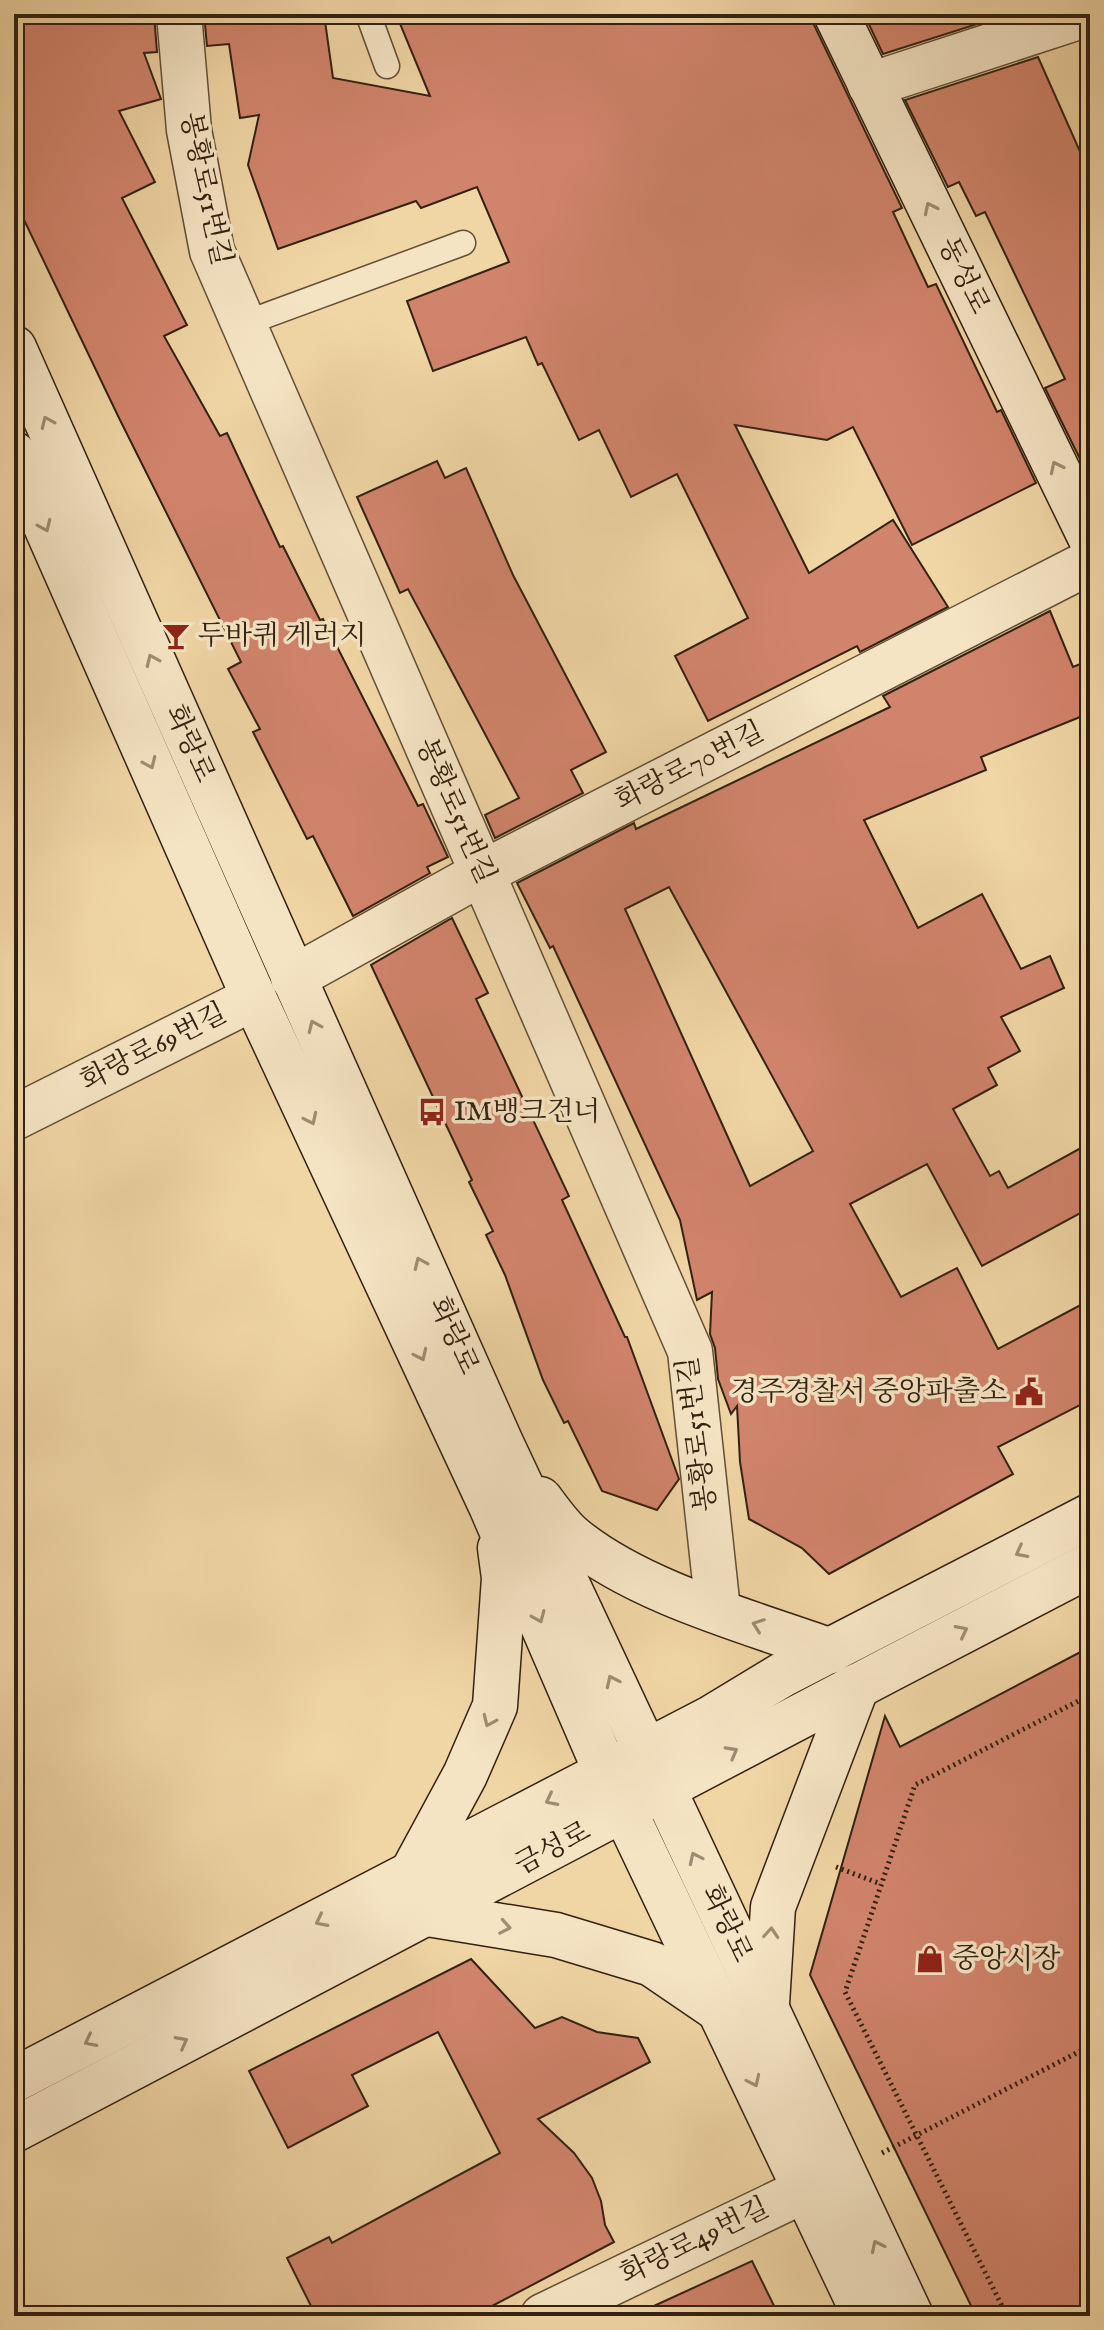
<svg xmlns="http://www.w3.org/2000/svg" width="1104" height="2330" viewBox="0 0 1104 2330" font-family="'IM FELL English','Noto Serif KR',serif">
<style>
.building{fill:#d1846c;stroke:#332111;stroke-width:2;fill-rule:evenodd}
.lines{fill:none;stroke-linecap:round;stroke-linejoin:round}
.lane-casing{stroke:#624e36;stroke-width:27}
.street-casing{stroke:#624e36;stroke-width:47}
.secondary-casing{stroke:#332111;stroke-width:47}
.path{stroke:#332111;stroke-width:5;stroke-dasharray:2 4;stroke-linecap:butt}
.lane{stroke:#f5e4c4;stroke-width:24}
.street{stroke:#f5e4c4;stroke-width:44}
.secondary{stroke:#f5e4c4;stroke-width:44}
.oneway{stroke:#9e8c73}
.labels{text-anchor:middle;dominant-baseline:central;stroke-width:7;stroke-linejoin:round;paint-order:stroke}
.street-label{font-size:28px;fill:#332111;stroke:#f5e4c4}
.poi-label{font-size:28px;fill:#332111;stroke:#f5e4c4;text-anchor:start}
</style>
<rect width="100%" height="100%" fill="#f0d5a5"/>
<filter id="stains"><feTurbulence type="fractalNoise" baseFrequency=".0025" numOctaves="4"/><feColorMatrix values="0 0 0 0 .2 0 0 0 0 .09 0 0 0 0 .02 0 0 0 .5 -.17"/></filter>
<radialGradient id="worn" r=".72"><stop offset=".6" stop-color="#630" stop-opacity="0"/><stop offset="1" stop-color="#630" stop-opacity=".3"/></radialGradient>
<!-- building -->
<g class="building">
<polygon points="14,14 154,14 157,52 144,53 161,99 119,111 155,182 122,198 187,325 164,336 220,436 227,433 280,547 283,546 320,620 323,619 418,806 423,804 448,857 427,867 430,873 353,916 313,836 307,839 253,732 260,729 228,669 241,662 119,418 14,199"/>
<polygon points="204,14 324,14 333,78 430,96 396,14 811,14 814,25 902,208 893,212 928,287 936,284 997,412 1001,410 1036,483 912,545 853,427 827,440 735,425 809,573 893,520 948,607 860,652 857,646 708,721 675,656 748,618 677,474 631,497 599,430 579,440 542,363 538,365 526,337 433,371 407,301 509,262 477,187 421,208 416,201 278,249 248,165 259,115 240,118 229,44 207,46"/>
<polygon points="864,14 987,14 990,20 883,54"/>
<polygon points="1038,57 1090,174 1090,456 1081,461 1045,388 1065,379 985,212 976,216 959,182 948,187 905,100"/>
<polygon points="437,461 445,478 466,468 513,575 606,752 571,770 583,793 495,838 485,815 519,798 408,589 400,593 357,497"/>
<path d="M1050,611L1073,667L1090,660V713L981,757L986,770L864,820L918,928L982,894L1021,969L1050,956L1064,988L1001,1017L1020,1051L988,1068L997,1085L953,1109L990,1176L999,1171L1008,1188L1090,1143V1208L982,1266L927,1164L850,1204L901,1297L957,1268L998,1349L1090,1300V1400L998,1447L1013,1474L829,1574L802,1548L749,1519L740,1462L737,1406L731,1414L718,1379L715,1348L710,1334L712,1292L697,1300L680,1220L553,946L550,948L517,883L634,823L636,829L890,707L883,696ZM669,887L813,1151L750,1186L625,909Z"/>
<polygon points="452,918 488,993 476,999 569,1196 562,1200 625,1337 627,1337 679,1479 657,1510 602,1491 568,1421 564,1423 543,1380 505,1275 486,1235 493,1231 469,1182 472,1180 371,965"/>
<polygon points="1090,1647 1090,2316 976,2316 810,1975 885,1716 900,1747"/>
<polygon points="471,1959 535,2028 562,2017 597,2032 638,2038 650,2062 538,2119 574,2153 592,2178 601,2201 605,2225 614,2242 473,2316 316,2316 287,2258 329,2237 332,2243 500,2153 438,2032 352,2075 368,2106 288,2148 249,2071"/>
<polygon points="752,2261 779,2316 632,2316"/>
</g>
<g class="lines">
<defs>
<g id="lane">
<polyline points="368,14 387,66"/>
<polyline points="243,324 463,243"/>
</g>
<g id="street">
<polyline points="179,14 189,130 212,251 690,1351 718,1610"/>
<polyline points="870,85 1088,14"/>
<polyline points="293,978 482,873 1090,562"/>
<polyline points="14,1118 254,998"/>
<polyline points="543,2316 805,2190"/>
</g>
<g id="secondary">
<polyline points="836,14 1090,537"/>
<polyline points="14,348 501,1443 911,2316"/>
<polyline points="14,454 254,998 491,1506 606,1772 865,2316"/>
<path d="M540,1499C550,1512 560,1527 572,1537C638,1592 750,1622 831,1651"/>
<polyline points="412,1873 465,1775 495,1706 504,1578 500,1548"/>
<polyline points="428,1914 556,1935 652,1964 718,2009"/>
<polyline points="767,2004 773,1907 857,1686"/>
<polyline points="14,2080 711,1718 782,1675 1090,1516"/>
<path d="M14,2130C373,1943 730,1751 1090,1565"/>
</g>
</defs>
<!-- lane casing -->
<use href="#lane" class="lane-casing"/>
<!-- street casing -->
<use href="#street" class="street-casing"/>
<!-- secondary casing -->
<use href="#secondary" class="secondary-casing"/>
<!-- path -->
<g class="path">
<polyline points="836,1867 881,1884"/>
<polyline points="882,2153 1090,2046"/>
<polyline points="1007,2316 845,1992 915,1785 1090,1695"/>
</g>
<!-- lane -->
<use href="#lane" class="lane"/>
<!-- street -->
<use href="#street" class="street"/>
<!-- secondary -->
<use href="#secondary" class="secondary"/>
</g>
<!-- one-way arrows -->
<defs><path id="oneway-chevron" d="M-2-3.5L2.5 0L-2 3.5" fill="none" stroke-width="1.6" stroke-linecap="round" stroke-linejoin="round" transform="scale(2)"/></defs>
<g class="oneway">
<use href="#oneway-chevron" transform="translate(930 208) rotate(-116)"/>
<use href="#oneway-chevron" transform="translate(47 422) rotate(-114)"/>
<use href="#oneway-chevron" transform="translate(1056 467) rotate(-116)"/>
<use href="#oneway-chevron" transform="translate(45 526) rotate(66)"/>
<use href="#oneway-chevron" transform="translate(152 660) rotate(-114)"/>
<use href="#oneway-chevron" transform="translate(150 763) rotate(66)"/>
<use href="#oneway-chevron" transform="translate(314 1026) rotate(-114)"/>
<use href="#oneway-chevron" transform="translate(311 1119) rotate(65)"/>
<use href="#oneway-chevron" transform="translate(420 1263) rotate(-114)"/>
<use href="#oneway-chevron" transform="translate(421 1355) rotate(65)"/>
<use href="#oneway-chevron" transform="translate(1021 1552) rotate(152)"/>
<use href="#oneway-chevron" transform="translate(539 1617) rotate(67)"/>
<use href="#oneway-chevron" transform="translate(758 1625) rotate(-160)"/>
<use href="#oneway-chevron" transform="translate(962 1631) rotate(-27)"/>
<use href="#oneway-chevron" transform="translate(612 1681) rotate(-115)"/>
<use href="#oneway-chevron" transform="translate(489 1721) rotate(114)"/>
<use href="#oneway-chevron" transform="translate(732 1752) rotate(-29)"/>
<use href="#oneway-chevron" transform="translate(551 1800) rotate(153)"/>
<use href="#oneway-chevron" transform="translate(695 1858) rotate(-115)"/>
<use href="#oneway-chevron" transform="translate(321 1921) rotate(153)"/>
<use href="#oneway-chevron" transform="translate(505 1927) rotate(10)"/>
<use href="#oneway-chevron" transform="translate(771 1933) rotate(-86)"/>
<use href="#oneway-chevron" transform="translate(90 2041) rotate(153)"/>
<use href="#oneway-chevron" transform="translate(182 2042) rotate(-28)"/>
<use href="#oneway-chevron" transform="translate(754 2081) rotate(65)"/>
<use href="#oneway-chevron" transform="translate(877 2246) rotate(-116)"/>
</g>
<!-- icons -->
<defs>
<symbol id="bar-bare" viewBox="-9 -9 18 18"><path d="M-6-5H6L.8 .8V4.5H3.5V6h-7V4.5H-.8V.8Z" fill="#8f2418" stroke="#f5e4c4" stroke-width="2.5" paint-order="stroke"/></symbol>
<symbol id="bus-bare" viewBox="-9 -9 18 18"><path d="M-5-6H5V4H4V6H2V4H-2V6H-4V4H-5ZM-3.5-4V0h7V-4ZM-3.5 1.2v1.5H-2V1.2ZM2 1.2v1.5H3.5V1.2Z" fill="#8f2418" stroke="#f5e4c4" stroke-width="2.5" paint-order="stroke"/></symbol>
<symbol id="civic-bare" viewBox="-9 -9 18 18"><path d="M-.6-6.5H3V-4.5H.6V-3L4-1V1h2V6H-6V1h2V-1L-.6-3ZM-1.2 2.5V6h2.4V2.5Z" fill="#8f2418" stroke="#f5e4c4" stroke-width="2.5" paint-order="stroke"/></symbol>
<symbol id="shop-bare" viewBox="-9 -9 18 18"><path d="M-5-2.5h2.3a2.7 3.5 0 0 1 5.4 0H5L5.5 6h-11ZM-1.5-2.5h3a1.5 2.3 0 0 0-3 0Z" fill="#8f2418" stroke="#f5e4c4" stroke-width="2.5" paint-order="stroke"/></symbol>
</defs>
<g fill-rule="evenodd">
<use href="#bar-bare" x="156" y="616" width="40" height="40"/>
<use href="#bus-bare" x="412" y="1092" width="40" height="40"/>
<use href="#civic-bare" x="1009" y="1372" width="40" height="40"/>
<use href="#shop-bare" x="910" y="1939" width="40" height="40"/>
</g>
<g class="labels">
<!-- street labels -->
<g class="street-label">
<text transform="translate(205 189) rotate(78)">봉황로51번길</text>
<text transform="translate(963 276) rotate(64)">동성로</text>
<text transform="translate(189 744) rotate(66)">화랑로</text>
<text transform="translate(690 767) rotate(-27)">화랑로70번길</text>
<text transform="translate(455 811) rotate(66)">봉황로51번길</text>
<text transform="translate(154 1048) rotate(-27)">화랑로69번길</text>
<text transform="translate(453 1336) rotate(66)">화랑로</text>
<text transform="translate(698 1434) rotate(-97)">봉황로51번길</text>
<text transform="translate(553 1849) rotate(-28)">금성로</text>
<text transform="translate(726 1924) rotate(65)">화랑로</text>
<text transform="translate(695 2242) rotate(-26)">화랑로49번길</text>
</g>
<!-- poi labels -->
<g class="poi-label">
<text x="198" y="636">두바퀴 게러지</text>
<text x="454" y="1112">IM뱅크건너</text>
<text x="1007" y="1392" text-anchor="end">경주경찰서 중앙파출소</text>
<text x="952" y="1959">중앙시장</text>
</g>
</g>
<!-- margin -->
<rect width="1104" height="2330" fill="none" stroke="#f0d5a5" stroke-width="48"/>
<rect x="16" y="16" width="1072" height="2298" fill="none" stroke="#332111" stroke-width="4"/>
<rect x="24" y="24" width="1056" height="2282" fill="none" stroke="#332111" stroke-width="2"/>
<rect width="100%" height="100%" filter="url(#stains)"/>
<rect width="100%" height="100%" fill="url(#worn)"/>
</svg>
